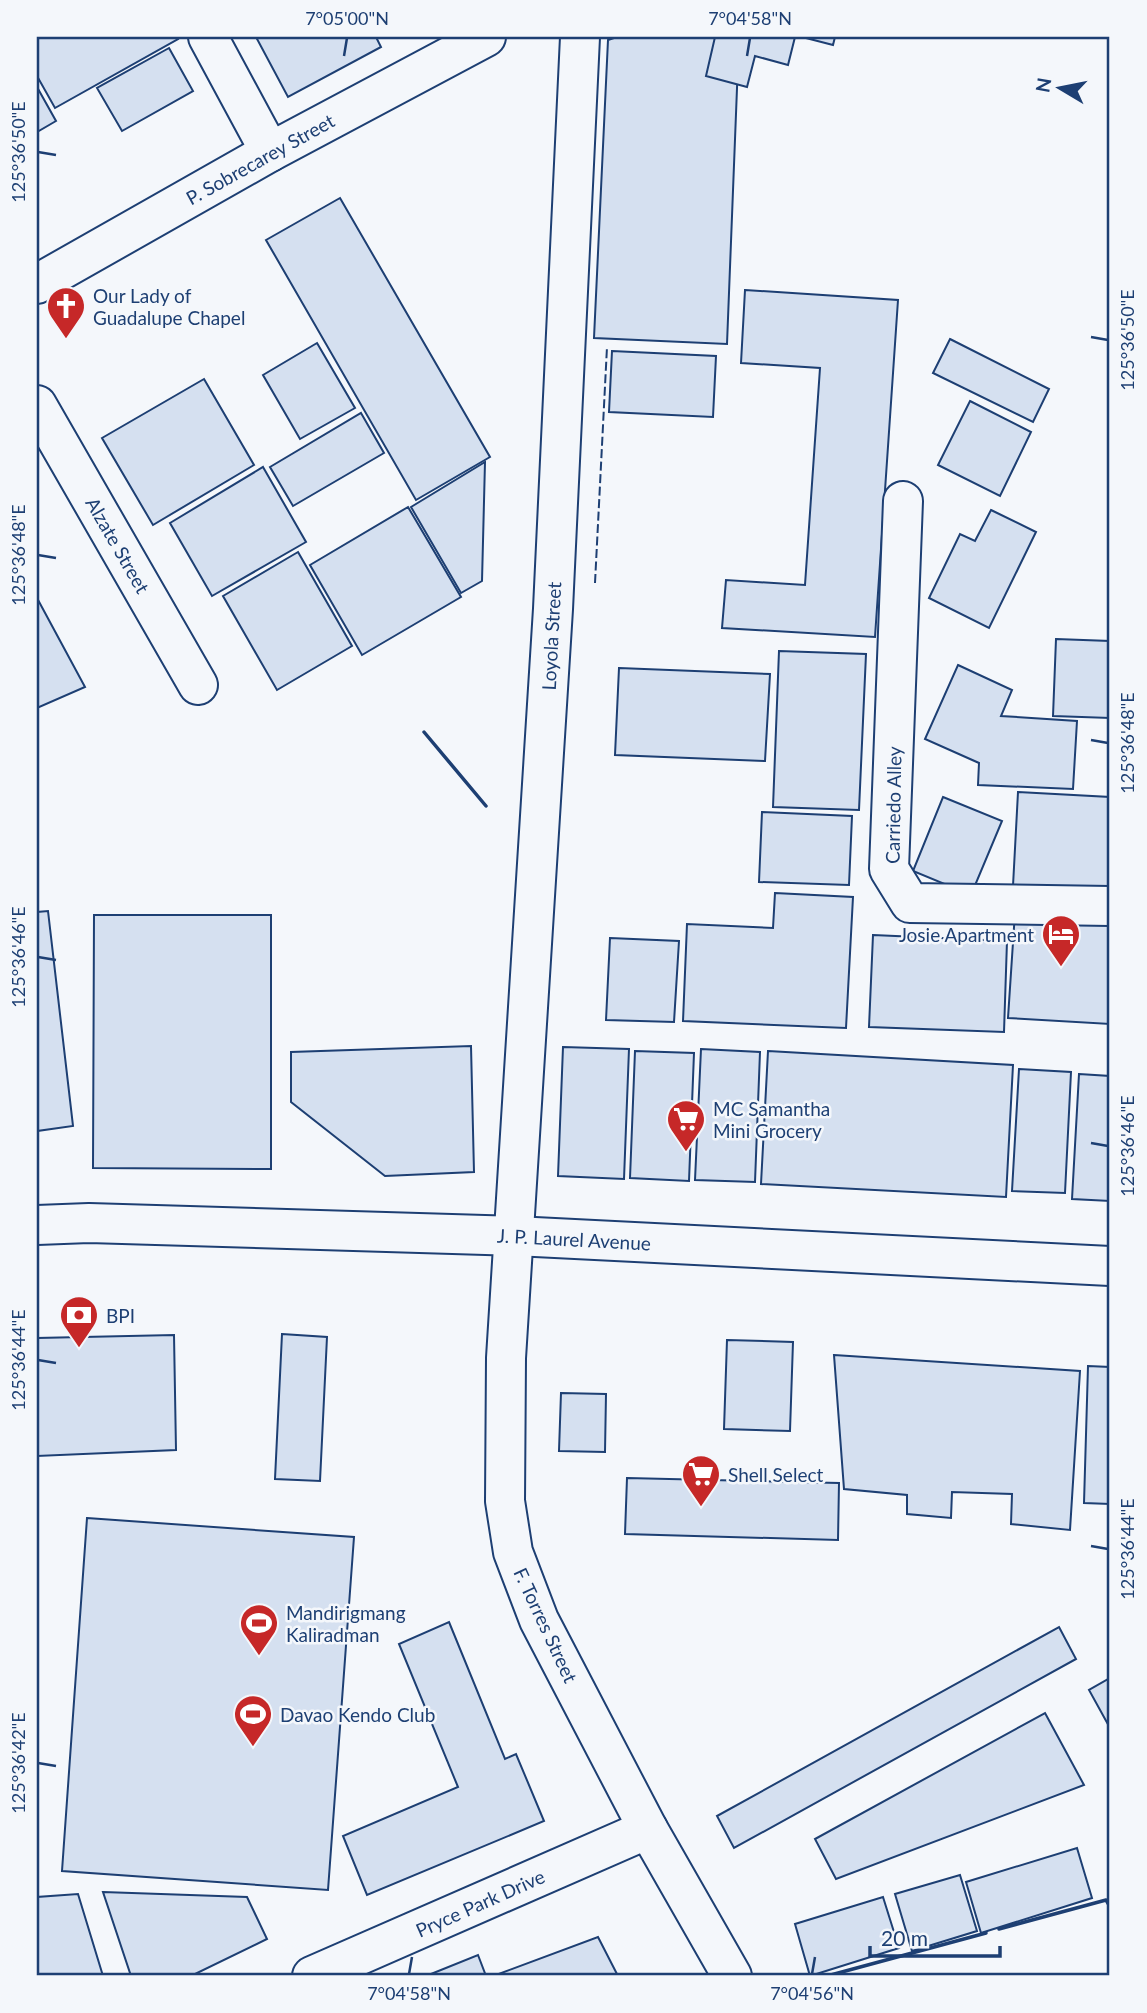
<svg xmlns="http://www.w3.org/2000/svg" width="1147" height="2013" viewBox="0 0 1147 2013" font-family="Lato,sans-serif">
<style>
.building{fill:#d5e0f0;stroke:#1d3f73;stroke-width:2}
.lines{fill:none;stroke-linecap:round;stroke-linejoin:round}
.minor-casing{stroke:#1d3f73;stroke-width:42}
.secondary-casing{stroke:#1d3f73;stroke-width:42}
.primary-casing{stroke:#1d3f73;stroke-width:42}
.minor{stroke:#f4f7fb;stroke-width:38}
.secondary{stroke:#f4f7fb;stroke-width:38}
.primary{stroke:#f4f7fb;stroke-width:38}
.fence{stroke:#1d3f73;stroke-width:2;stroke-dasharray:9 3.5;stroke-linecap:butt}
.wall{stroke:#1d3f73;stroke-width:3.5}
.ticks{fill:none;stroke:#1d3f73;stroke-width:2.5}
.labels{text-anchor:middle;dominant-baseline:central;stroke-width:5;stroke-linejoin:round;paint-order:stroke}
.street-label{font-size:19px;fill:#1d3f73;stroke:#f4f7fb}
.poi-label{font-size:19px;fill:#1d3f73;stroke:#f4f7fb;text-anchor:start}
.neatline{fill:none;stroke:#1d3f73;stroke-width:2.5}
.ticks-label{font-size:18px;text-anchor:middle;fill:#1d3f73}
</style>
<rect width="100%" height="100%" fill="#f4f7fb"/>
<!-- building -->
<g class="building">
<polygon points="37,37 177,37 178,39 55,108 37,76"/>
<polygon points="256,37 376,37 381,47 288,97"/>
<polygon points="617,37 739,37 727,344 594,338 608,40"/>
<polygon points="715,37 795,37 788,65 755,56 747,87 706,76"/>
<polygon points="802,37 835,37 833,45"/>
<polygon points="169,48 193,91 122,131 97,88"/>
<polygon points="37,87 56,121 37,132"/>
<polygon points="340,198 490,457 416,500 266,240"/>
<polygon points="745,290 898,300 875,637 722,628 726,580 805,585 820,368 741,363"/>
<polygon points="950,339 1049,389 1033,422 933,373"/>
<polygon points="317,343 355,408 300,439 263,375"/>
<polygon points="612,351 716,356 713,417 609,412"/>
<polygon points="204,379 254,465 153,525 102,438"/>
<polygon points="970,401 1031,432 1000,496 938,465"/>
<polygon points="361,413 384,453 293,506 270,467"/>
<polygon points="485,462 482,581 461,593 411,507"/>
<polygon points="263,467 306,542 212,596 170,523"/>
<polygon points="408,507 461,597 362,655 310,565"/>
<polygon points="991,510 1036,532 989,628 929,598 960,534 975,541"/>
<polygon points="298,552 352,646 277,690 223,596"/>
<polygon points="37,598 85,687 37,708"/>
<polygon points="1056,639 1110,641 1110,718 1053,716"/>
<polygon points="779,651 866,654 859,810 773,807"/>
<polygon points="958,665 1012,690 1001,716 1077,721 1073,789 978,785 979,763 925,739"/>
<polygon points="619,668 770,674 765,761 615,755"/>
<polygon points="1018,792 1110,797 1108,891 1013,886"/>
<polygon points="943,797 1002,821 971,895 913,871"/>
<polygon points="762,812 852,816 849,885 759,882"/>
<polygon points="775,893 853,897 846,1028 683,1021 687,924 773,928"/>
<polygon points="48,911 73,1126 37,1131 37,912"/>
<polygon points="1015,912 1110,918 1110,1024 1008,1018"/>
<polygon points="94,915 271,915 271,1169 93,1168"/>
<polygon points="873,935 1007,941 1004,1032 869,1027"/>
<polygon points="610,938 679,941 674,1022 606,1020"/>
<polygon points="471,1046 474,1172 385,1176 291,1102 291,1052"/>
<polygon points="563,1047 629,1049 624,1179 558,1176"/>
<polygon points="701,1049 760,1052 755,1182 695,1180"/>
<polygon points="635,1051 694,1053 689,1181 630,1178"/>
<polygon points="768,1051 1013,1065 1006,1197 761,1184"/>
<polygon points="1019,1069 1071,1072 1065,1193 1012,1191"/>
<polygon points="1079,1074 1110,1076 1110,1201 1072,1199"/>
<polygon points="282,1334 327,1337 320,1481 275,1479"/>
<polygon points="174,1335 176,1450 37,1456 37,1338"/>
<polygon points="727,1340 793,1342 790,1431 724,1429"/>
<polygon points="834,1355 1080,1371 1070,1530 1011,1524 1012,1494 952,1492 951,1518 907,1514 907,1495 844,1489"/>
<polygon points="1088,1366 1110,1367 1110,1504 1084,1503"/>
<polygon points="561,1393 606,1394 605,1452 559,1451"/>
<polygon points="627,1478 839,1483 838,1540 625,1534"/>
<polygon points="87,1518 354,1537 328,1890 62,1871"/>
<polygon points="449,1622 505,1759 516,1754 544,1821 367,1895 343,1836 458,1787 399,1644"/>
<polygon points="1059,1627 1076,1659 734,1848 717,1816"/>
<polygon points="1110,1678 1110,1728 1089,1690"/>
<polygon points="1045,1713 1084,1785 836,1879 815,1839"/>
<polygon points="1077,1848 1092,1898 981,1933 966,1882"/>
<polygon points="960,1875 977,1931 912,1951 895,1894"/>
<polygon points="103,1892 247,1897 267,1939 191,1976 131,1976"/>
<polygon points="78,1894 103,1976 37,1976 37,1897"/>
<polygon points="883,1897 899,1948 810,1976 795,1924"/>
<polygon points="598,1937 618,1976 496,1975"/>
<polygon points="478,1955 486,1976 426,1976"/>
</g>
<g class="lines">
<defs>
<g id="minor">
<polyline points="208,37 270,152"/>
<polyline points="37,284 270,152 486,37"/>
<polyline points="37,405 198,685"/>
<polyline points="903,501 889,869 910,903 1110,906"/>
<polyline points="312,1976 648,1829"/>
</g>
<polyline id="secondary" points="580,37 553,609 506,1358 505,1501 513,1552 539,1620 648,1829 732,1976"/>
<polyline id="primary" points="37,1225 89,1223 515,1236 1110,1266"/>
</defs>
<!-- minor casing -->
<use href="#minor" class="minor-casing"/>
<!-- secondary casing -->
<use href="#secondary" class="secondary-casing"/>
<!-- primary casing -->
<use href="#primary" class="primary-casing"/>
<!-- minor -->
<use href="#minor" class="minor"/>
<!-- secondary -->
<use href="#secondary" class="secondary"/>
<!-- primary -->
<use href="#primary" class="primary"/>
<!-- fence -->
<polyline class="fence" points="595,583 607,347"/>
<!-- wall -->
<g class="wall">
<polyline points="424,732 486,806"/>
<polyline points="999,1929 1106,1900 1110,1907"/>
<polyline points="827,1976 986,1933"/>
</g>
</g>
<!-- ticks -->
<path class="ticks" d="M344,56L347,38M747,56L750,38M38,152L56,155M1091,337L1108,340M38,555L56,558M1091,740L1108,743M38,957L56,960M1091,1143L1108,1146M38,1360L56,1363M1091,1546L1108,1549M38,1763L56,1766M409,1974L412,1957M812,1974L815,1957"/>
<!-- icons -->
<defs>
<symbol id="church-pin" viewBox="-11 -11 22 30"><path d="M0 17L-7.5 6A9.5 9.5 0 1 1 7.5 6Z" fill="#c62828" stroke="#f4f7fb"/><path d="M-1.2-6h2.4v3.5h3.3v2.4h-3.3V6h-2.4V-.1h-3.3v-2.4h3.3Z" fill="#fff"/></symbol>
<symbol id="hotel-pin" viewBox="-11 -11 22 30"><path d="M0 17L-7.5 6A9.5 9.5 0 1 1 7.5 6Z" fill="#c62828" stroke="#f4f7fb"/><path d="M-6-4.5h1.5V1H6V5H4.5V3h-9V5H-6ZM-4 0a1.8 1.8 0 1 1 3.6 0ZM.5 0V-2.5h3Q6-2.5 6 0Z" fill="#fff"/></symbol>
<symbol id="supermarket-pin" viewBox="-11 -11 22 30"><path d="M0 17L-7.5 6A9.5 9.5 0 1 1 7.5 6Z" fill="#c62828" stroke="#f4f7fb"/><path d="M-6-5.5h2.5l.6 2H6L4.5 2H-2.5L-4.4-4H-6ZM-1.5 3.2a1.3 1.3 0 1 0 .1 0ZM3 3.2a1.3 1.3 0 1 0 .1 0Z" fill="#fff"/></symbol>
<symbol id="bank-pin" viewBox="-11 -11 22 30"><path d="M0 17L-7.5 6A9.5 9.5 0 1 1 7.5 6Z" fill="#c62828" stroke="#f4f7fb"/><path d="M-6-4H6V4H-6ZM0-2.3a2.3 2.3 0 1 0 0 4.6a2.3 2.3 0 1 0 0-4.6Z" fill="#fff"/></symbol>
<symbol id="stadium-pin" viewBox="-11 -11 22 30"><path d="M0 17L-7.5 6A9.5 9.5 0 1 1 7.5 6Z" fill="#c62828" stroke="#f4f7fb"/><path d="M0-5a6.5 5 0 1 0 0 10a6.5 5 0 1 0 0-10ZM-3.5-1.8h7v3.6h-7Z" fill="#fff"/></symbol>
</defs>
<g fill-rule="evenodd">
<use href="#church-pin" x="44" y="284" width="44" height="60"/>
<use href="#hotel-pin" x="1039" y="912" width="44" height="60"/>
<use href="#supermarket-pin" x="664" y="1097" width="44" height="60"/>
<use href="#bank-pin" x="57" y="1293" width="44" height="60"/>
<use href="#supermarket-pin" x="679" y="1452" width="44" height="60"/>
<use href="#stadium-pin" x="237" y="1601" width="44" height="60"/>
<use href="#stadium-pin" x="231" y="1692" width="44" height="60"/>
</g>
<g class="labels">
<!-- street labels -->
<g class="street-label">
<text transform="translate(260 159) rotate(-29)">P. Sobrecarey Street</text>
<text transform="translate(118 545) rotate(60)">Alzate Street</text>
<text transform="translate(551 636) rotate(-87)">Loyola Street</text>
<text transform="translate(893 805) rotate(-89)">Carriedo Alley</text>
<text transform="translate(574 1239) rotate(3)">J. P. Laurel Avenue</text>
<text transform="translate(546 1625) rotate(65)">F. Torres Street</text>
<text transform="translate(480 1903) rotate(-24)">Pryce Park Drive</text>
</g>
<!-- poi labels -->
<g class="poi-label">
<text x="93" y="295">Our Lady of<tspan x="93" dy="22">Guadalupe Chapel</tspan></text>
<text x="1034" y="934" text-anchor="end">Josie Apartment</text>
<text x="713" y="1108">MC Samantha<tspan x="713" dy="22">Mini Grocery</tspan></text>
<text x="106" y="1315">BPI</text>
<text x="728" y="1474">Shell Select</text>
<text x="286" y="1612">Mandirigmang<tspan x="286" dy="22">Kaliradman</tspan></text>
<text x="280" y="1714">Davao Kendo Club</text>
</g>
</g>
<!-- border -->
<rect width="1147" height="2013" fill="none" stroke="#f4f7fb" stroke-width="77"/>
<!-- north arrow -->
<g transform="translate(1060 88) rotate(280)" stroke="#f4f7fb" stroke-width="5" paint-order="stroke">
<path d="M0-5L12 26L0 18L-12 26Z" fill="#1d3f73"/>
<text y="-10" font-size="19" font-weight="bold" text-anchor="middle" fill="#1d3f73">N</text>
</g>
<!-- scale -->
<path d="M870 1946v10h130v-10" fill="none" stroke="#1d3f73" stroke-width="3.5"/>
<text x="881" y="1946" font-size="21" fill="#1d3f73" stroke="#f4f7fb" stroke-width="5" paint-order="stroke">20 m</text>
<rect x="38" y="38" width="1070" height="1936" class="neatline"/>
<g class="ticks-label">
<text x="347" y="25">7°05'00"N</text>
<text x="750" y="25">7°04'58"N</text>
<text transform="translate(19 152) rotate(-90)" y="6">125°36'50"E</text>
<text transform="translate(1128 340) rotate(-90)" y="6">125°36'50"E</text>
<text transform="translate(19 555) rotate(-90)" y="6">125°36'48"E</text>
<text transform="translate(1128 743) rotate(-90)" y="6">125°36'48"E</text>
<text transform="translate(19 957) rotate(-90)" y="6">125°36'46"E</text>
<text transform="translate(1128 1146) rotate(-90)" y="6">125°36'46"E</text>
<text transform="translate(19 1360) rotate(-90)" y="6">125°36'44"E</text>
<text transform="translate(1128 1549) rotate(-90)" y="6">125°36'44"E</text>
<text transform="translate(19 1763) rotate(-90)" y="6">125°36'42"E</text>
<text x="409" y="2000">7°04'58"N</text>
<text x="812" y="2000">7°04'56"N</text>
</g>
</svg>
